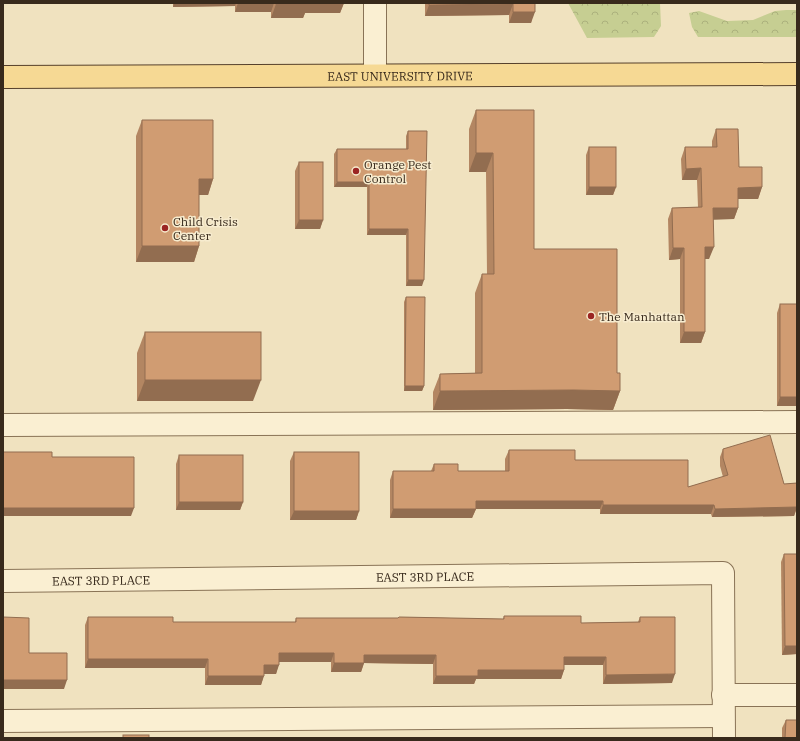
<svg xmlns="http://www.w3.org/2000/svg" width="800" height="741" viewBox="0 0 800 741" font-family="'IBM Plex Serif',serif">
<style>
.forest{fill:url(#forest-crowns)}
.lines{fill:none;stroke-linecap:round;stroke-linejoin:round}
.minor-casing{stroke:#897356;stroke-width:24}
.major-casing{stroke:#56402b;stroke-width:24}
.minor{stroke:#faefd2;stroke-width:22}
.major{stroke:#f6d994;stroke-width:22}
.wall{fill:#b38662}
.shaded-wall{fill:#926d50}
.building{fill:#d09c72;stroke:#926d50}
.poi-dot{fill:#9b2523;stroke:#f7eccf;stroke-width:1.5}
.labels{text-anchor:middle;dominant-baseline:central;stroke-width:3;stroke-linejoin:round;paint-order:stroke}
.street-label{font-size:12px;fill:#382a1c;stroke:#f7eccf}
.poi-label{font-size:12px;fill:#382a1c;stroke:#f7eccf;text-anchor:start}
</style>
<defs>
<pattern id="forest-crowns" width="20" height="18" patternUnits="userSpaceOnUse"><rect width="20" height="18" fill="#c6ce92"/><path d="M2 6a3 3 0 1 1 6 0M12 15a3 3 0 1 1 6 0" fill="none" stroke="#abb17d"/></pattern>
</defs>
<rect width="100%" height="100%" fill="#f0e2bf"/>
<!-- forest -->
<g class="forest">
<polygon points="568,3 660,3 661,26 654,37 587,38"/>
<polygon points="786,10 797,10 797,37 698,37 692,27 689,13 699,11 727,21 753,20 775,11"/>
</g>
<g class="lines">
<defs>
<g id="minor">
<polyline points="375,75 375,3"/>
<polyline points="3,425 797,422"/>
<path id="s1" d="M3,581L723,573L724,738"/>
<polyline points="723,695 797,695"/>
<polyline points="3,721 723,716"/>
</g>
<g id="major">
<path id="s2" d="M3,77L797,74"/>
</g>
</defs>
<!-- minor casing -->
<use href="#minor" class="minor-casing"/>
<!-- major casing -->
<use href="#major" class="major-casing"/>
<!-- minor -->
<use href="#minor" class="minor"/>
<!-- major -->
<use href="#major" class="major"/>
</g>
<!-- wall -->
<g class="wall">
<polygon points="173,3 344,3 340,13 305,13 303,18 271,18 271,12 235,12 235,6 173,7"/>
<polygon points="425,3 535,3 531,23 509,23 509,15 425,16"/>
<polygon points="476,110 534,249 617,373 620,391 613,410 567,409 433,410 433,392 440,374 475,373 475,293 482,274 487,274 486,172 469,172 469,129"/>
<polygon points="142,120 213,179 208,195 199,195 199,246 194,262 136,262 136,136"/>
<polygon points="716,129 739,167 762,187 758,199 738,199 738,208 734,219 713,219 709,259 705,259 705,332 701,343 680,343 680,259 669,260 668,219 672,208 698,207 697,180 682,180 681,159 685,147 712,147 712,141"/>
<polygon points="408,131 422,286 406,286 406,235 367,235 367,187 334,187 334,154 337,149 406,149 406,136"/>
<polygon points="589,147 616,187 613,195 586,195 586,155"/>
<polygon points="299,162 323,220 320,229 295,229 295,171"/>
<polygon points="406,297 424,386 422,391 404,391 404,302"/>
<polygon points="780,304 797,406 777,406 777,313"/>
<polygon points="145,332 253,401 137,401 137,353"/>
<polygon points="723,449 784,484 797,483 797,508 794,516 712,517 711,514 600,514 600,509 476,509 472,518 390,518 390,480 393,471 431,471 434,464 458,471 505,471 505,459 509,450 575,460 688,487 723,477 720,466 720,457"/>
<polygon points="294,452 359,511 356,520 290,520 290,461"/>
<polygon points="179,455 243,502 240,510 176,510 176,464"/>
<polygon points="784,554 797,654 782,655 781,562"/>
<polygon points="504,616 581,623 638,622 640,617 672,683 603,684 603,665 564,665 564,670 561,679 476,679 474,684 433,684 433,664 364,663 361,672 331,672 331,662 279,662 276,674 264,674 261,685 205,685 205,668 85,668 85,625 88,617 173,622 295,622 296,618 398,618 399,617 503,619"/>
<polygon points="786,720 797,738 782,738 782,728"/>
</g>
<!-- shaded-wall -->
<g class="shaded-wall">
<polygon points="174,3 236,3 235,6 173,7"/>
<polygon points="238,3 274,3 271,12 235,12"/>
<polygon points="307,3 344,3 340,13 305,13 303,18 271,18 276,4"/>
<polygon points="513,4 509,15 425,16 429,5"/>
<polygon points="513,12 535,12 531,23 509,23"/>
<polygon points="476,153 493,153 486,172 469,172"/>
<polygon points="701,168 697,180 682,180 686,169"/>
<polygon points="199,179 213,179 208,195 194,195"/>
<polygon points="337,182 369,182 367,187 334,187"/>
<polygon points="589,187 616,187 613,195 586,195"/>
<polygon points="762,187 758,199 734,199 738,188"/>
<polygon points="713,208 738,208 734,219 708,220"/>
<polygon points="299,220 323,220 320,229 295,229"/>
<polygon points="369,229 408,229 406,235 367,235"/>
<polygon points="142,246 199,246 194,262 136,262"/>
<polygon points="705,247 714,247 709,259 701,259"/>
<polygon points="673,248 684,248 680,259 669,260"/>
<polygon points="408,280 424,280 422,286 406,286"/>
<polygon points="684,332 705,332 701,343 680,343"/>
<polygon points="145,380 261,380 253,401 137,401"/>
<polygon points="405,386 424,386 422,391 404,391"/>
<polygon points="574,390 620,391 613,410 567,409 433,410 440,391"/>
<polygon points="780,397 797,397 797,406 777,406"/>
<polygon points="476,501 603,501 600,509 476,509 472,518 390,518 393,509"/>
<polygon points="179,502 243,502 240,510 176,510"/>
<polygon points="603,505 714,505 711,514 600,514"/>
<polygon points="797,507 794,516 712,517 715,509"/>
<polygon points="3,508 134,508 131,516 3,516"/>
<polygon points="294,511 359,511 356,520 290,520"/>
<polygon points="785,646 797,646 797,654 782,655"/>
<polygon points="279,653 334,653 331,662 276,662"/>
<polygon points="364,655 436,655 433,664 361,663"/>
<polygon points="564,657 606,657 603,665 561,665"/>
<polygon points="88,659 208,659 205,668 85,668"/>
<polygon points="334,663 364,663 361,672 331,672"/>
<polygon points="264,665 279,665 276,674 261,674"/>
<polygon points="478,670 564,670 561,679 476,679 474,684 433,684 436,676"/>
<polygon points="675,674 672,683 603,684 606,675"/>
<polygon points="208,676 264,676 261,685 205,685"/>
<polygon points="3,680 67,680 64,689 3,689"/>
</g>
<!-- building -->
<g class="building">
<rect x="276" y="3" width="32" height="1"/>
<polygon points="429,3 535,3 535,12 513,12 513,4 429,5"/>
<polygon points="476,110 534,110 534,249 617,249 617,373 620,373 620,391 574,390 440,391 440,374 482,373 482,274 494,274 493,153 476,153"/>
<polygon points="142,120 213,120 213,179 199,179 199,246 142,246"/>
<polygon points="716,129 738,129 739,167 762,167 762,187 738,188 738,208 713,208 714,247 705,247 705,332 684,332 684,248 673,248 672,208 702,207 701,168 686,169 685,147 717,147"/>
<polygon points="408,131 427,131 424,280 408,280 408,229 369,229 369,182 337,182 337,149 408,149"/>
<rect x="589" y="147" width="27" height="40"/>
<rect x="299" y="162" width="24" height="58"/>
<polygon points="406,297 425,297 424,386 405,386"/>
<rect x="780" y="304" width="17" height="93"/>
<rect x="145" y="332" width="116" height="48"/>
<polygon points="770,435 784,484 797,483 797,507 715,509 714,505 603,505 603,501 476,501 476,509 393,509 393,471 434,471 434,464 458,464 458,471 509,471 509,450 575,450 575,460 688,460 688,487 728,475 723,458 723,449"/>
<polygon points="3,452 52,452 52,457 134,457 134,508 3,508"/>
<rect x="294" y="452" width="65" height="59"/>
<rect x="179" y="455" width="64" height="47"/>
<polygon points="784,554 797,554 797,646 785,646"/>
<polygon points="504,616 581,616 581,623 640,622 640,617 675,617 675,674 606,675 606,657 564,657 564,670 478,670 478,676 436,676 436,655 364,655 364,663 334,663 334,653 279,653 279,665 264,665 264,676 208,676 208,659 88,659 88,617 173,617 173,622 296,622 296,618 398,618 399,617 504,619"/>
<polygon points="3,617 29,618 29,653 67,653 67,680 3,680"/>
<polygon points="786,720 797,720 797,738 785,738"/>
<rect x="123" y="735" width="26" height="3"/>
</g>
<!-- markers -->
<g class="poi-dot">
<circle cx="356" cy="171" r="4"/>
<circle cx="165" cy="228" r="4"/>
<circle cx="591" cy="316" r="4"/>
</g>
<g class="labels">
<!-- street labels -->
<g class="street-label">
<text stroke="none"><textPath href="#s2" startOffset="397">EAST UNIVERSITY DRIVE</textPath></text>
<text stroke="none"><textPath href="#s1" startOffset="422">EAST 3RD PLACE</textPath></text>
<text stroke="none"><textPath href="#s1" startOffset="98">EAST 3RD PLACE</textPath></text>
</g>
<!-- poi labels -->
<g class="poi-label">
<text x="364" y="164">Orange Pest<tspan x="364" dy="14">Control</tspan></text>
<text x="173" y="221">Child Crisis<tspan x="173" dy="14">Center</tspan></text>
<text x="599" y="316">The Manhattan</text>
</g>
</g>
<!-- border -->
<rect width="800" height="741" fill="none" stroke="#382a1c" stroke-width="8"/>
</svg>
